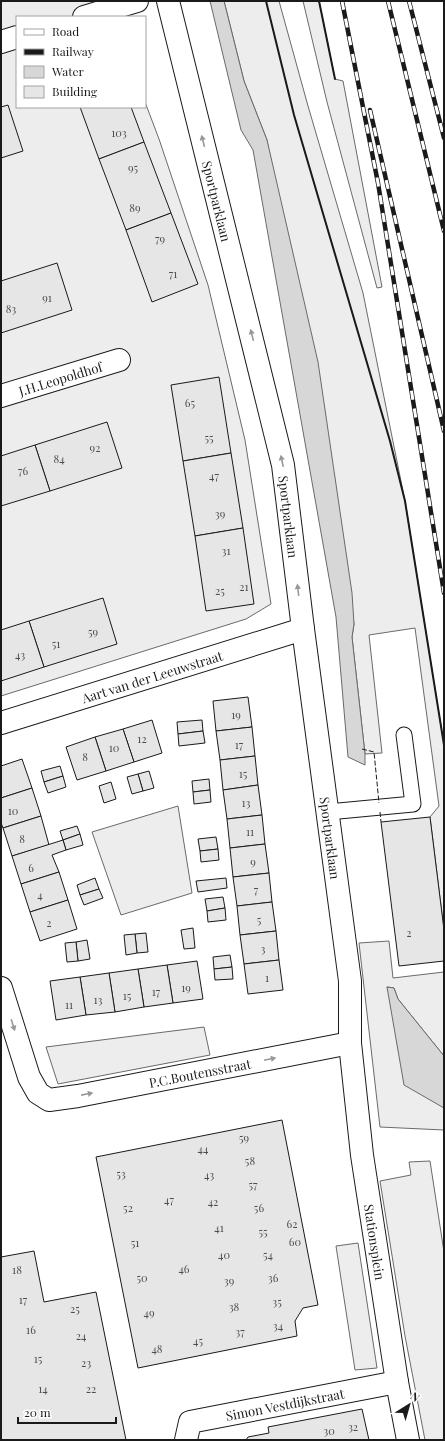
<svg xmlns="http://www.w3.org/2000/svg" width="445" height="1441" viewBox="0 0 445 1441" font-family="'Playfair Display',serif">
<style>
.built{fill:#ededed;stroke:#6a6a6a}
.water{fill:#d7d7d7;stroke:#6a6a6a}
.building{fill:#e6e6e6;stroke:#1a1a1a}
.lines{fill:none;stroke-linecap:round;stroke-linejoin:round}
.service-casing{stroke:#1a1a1a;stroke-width:17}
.pedestrian-casing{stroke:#1a1a1a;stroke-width:24}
.minor-casing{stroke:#1a1a1a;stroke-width:24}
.service{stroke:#fff;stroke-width:15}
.pedestrian{stroke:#fff;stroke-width:22}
.minor{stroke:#fff;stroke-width:22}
.rail-casing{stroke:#1a1a1a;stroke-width:4.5}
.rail{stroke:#fff;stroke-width:3;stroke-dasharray:9;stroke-linecap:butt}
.fence{stroke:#1a1a1a;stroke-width:1;stroke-dasharray:5 2;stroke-linecap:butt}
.wall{stroke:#1a1a1a;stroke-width:2}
.oneway{fill:#989898}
.labels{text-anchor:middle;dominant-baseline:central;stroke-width:3;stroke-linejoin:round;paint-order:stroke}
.number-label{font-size:11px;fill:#4d4d4d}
.street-label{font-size:13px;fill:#1a1a1a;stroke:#fff}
</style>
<rect width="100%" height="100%" fill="#fff"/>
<!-- built -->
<g class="built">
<polygon points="1,1 106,1 112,17 17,17 17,107 145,107 145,102 159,139 208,285 245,440 271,604 246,619 1,696"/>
<polygon points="224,1 279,1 308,106 363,293 405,501 444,745 444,930 430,817 439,806 415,628 369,635 382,753 365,754 352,637 354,624 267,140 244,81"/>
<polygon points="303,1 319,1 335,79 343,81 382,287 377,288 327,102"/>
<polygon points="178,806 192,893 121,915 92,832"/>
<polygon points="389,941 393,978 444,972 444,1056 398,999 394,988 387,987 444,1108 444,1130 380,1127 359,943"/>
<polygon points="204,1027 210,1055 58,1084 46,1047"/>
<polygon points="430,1161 444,1252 444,1440 425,1440 405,1336 380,1181 411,1175 409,1162"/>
<polygon points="358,1243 377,1368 355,1370 336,1246"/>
</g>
<!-- water -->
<g class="water">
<polygon points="210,1 224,1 244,81 267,140 318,362 352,593 354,624 352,637 365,754 365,765 348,757 336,617 253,150 241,130"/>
<polygon points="387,987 394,988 398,999 444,1056 444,1108 404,1085"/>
</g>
<!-- building -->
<g class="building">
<polygon points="8,105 23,151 1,158 1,107"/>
<polygon points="80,107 131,107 144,142 99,159"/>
<polygon points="144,142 171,213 126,230 99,159"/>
<polygon points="171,213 198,284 152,302 126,230"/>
<polygon points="57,263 72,310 1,333 1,281"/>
<polygon points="219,377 231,453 183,461 171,385"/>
<polygon points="107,422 122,468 50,491 35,445"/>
<polygon points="35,445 50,491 1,506 1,456"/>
<polygon points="231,453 243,528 195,536 183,461"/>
<polygon points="243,528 254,604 206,611 195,536"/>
<polygon points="103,598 117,644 44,667 29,621"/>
<polygon points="29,621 44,667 1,681 1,630"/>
<polygon points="248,697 252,727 216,731 213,701"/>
<polygon points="152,720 162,753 134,762 123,729"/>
<polygon points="202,720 203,731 178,734 177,722"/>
<polygon points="252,727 255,756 220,760 216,731"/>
<polygon points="123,729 134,762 106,771 95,737"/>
<polygon points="203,731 205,743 179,746 178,734"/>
<polygon points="95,737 106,771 77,780 66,747"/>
<polygon points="255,756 258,785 223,790 220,760"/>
<polygon points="22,759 32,788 1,798 1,766"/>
<polygon points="60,766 63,776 44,782 41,771"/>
<polygon points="149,771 154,788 143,791 138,774"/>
<polygon points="138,774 143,791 132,794 127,777"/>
<polygon points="63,776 66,787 48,793 44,782"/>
<polygon points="209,779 210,790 193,792 192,781"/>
<polygon points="111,782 116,799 104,803 99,786"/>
<polygon points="258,785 262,815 227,819 223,790"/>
<polygon points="32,788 41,816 3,828 1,823 1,798"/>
<polygon points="210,790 211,802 194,804 193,792"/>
<polygon points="262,815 265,844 230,848 227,819"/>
<polygon points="41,816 49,845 12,856 3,828"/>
<polygon points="430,817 444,930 444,961 399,966 381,822"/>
<polygon points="77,826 80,834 63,840 60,831"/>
<polygon points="80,834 83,845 66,850 63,840"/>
<polygon points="216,837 218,849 200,851 198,839"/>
<polygon points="63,840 66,850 52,855 59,872 21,884 12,856"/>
<polygon points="265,844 269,873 233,877 230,848"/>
<polygon points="218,849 219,860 201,862 200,851"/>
<polygon points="59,872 68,900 30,912 21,884"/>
<polygon points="269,873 272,902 237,906 233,877"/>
<polygon points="95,878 99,889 80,895 77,885"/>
<polygon points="226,878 227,888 198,892 196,881"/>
<polygon points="99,889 103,898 84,905 80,895"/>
<polygon points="223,897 225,908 207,911 205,899"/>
<polygon points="68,900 77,929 40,941 30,912"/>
<polygon points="272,902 276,931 240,935 237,906"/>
<polygon points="225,908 226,920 208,922 207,911"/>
<polygon points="193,928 195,948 184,949 181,930"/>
<polygon points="276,931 279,960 244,964 240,935"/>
<polygon points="146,933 148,952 137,953 135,934"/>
<polygon points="135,934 137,953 126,955 124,935"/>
<polygon points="87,940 90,959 78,961 76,942"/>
<polygon points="76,942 78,961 67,962 65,943"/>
<polygon points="230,955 232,967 214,969 213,957"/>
<polygon points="279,960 283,990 248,994 244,964"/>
<polygon points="197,961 203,999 173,1003 167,965"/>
<polygon points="167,965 173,1003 144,1007 138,969"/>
<polygon points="232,967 233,979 215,980 214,969"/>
<polygon points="138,969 144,1007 115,1012 109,973"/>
<polygon points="109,973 115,1012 86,1015 80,977"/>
<polygon points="80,977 86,1015 56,1020 50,981"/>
<polygon points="282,1120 318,1305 303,1308 295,1321 297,1336 138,1368 96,1157"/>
<polygon points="34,1251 44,1302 96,1292 126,1440 1,1440 1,1257"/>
<polygon points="362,1409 369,1440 246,1440 248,1437 269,1433 268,1427"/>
</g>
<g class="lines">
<defs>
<polyline id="service" points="328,812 413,804 404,735"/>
<g id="pedestrian">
<path id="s1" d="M186,1440L190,1422L397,1382"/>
</g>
<g id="minor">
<path id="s2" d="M168,1L283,465L303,629L350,981V1043L362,1155L397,1382L408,1440"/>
<polyline points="84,17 137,1"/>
<polyline points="1,42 17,37"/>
<path id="s3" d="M1,396L119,360"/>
<path id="s4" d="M1,723L303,629"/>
<path id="s5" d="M1,988L29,1077L38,1093L49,1100L78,1096L350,1043"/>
</g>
</defs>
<!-- service casing -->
<use href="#service" class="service-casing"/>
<!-- pedestrian casing -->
<use href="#pedestrian" class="pedestrian-casing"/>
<!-- minor casing -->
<use href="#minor" class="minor-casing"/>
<!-- service -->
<use href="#service" class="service"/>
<!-- pedestrian -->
<use href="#pedestrian" class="pedestrian"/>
<!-- minor -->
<use href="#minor" class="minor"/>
<defs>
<g id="rail">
<polyline points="342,1 378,183 444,593"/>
<polyline points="388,1 444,231"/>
<polyline points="409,1 444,138"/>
<polyline points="370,110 444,431"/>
</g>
</defs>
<!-- rail casing -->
<use href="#rail" class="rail-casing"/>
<!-- rail -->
<use href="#rail" class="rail"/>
<!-- fence -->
<g class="fence">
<polyline points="362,749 374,752 379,803"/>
<polyline points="380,812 381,822"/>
</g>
<!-- wall -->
<g class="wall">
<polyline points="266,1 294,115 390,441 405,501 444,745"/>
<polyline points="319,1 335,79"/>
</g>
</g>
<!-- one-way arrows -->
<defs><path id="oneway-solid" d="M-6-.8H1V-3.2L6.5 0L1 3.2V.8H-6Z"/></defs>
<g class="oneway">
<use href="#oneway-solid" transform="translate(203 141) rotate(-104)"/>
<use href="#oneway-solid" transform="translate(252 335) rotate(-104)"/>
<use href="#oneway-solid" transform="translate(282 461) rotate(-102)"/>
<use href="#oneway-solid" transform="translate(298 590) rotate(-97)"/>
<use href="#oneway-solid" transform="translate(13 1025) rotate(72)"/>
<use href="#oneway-solid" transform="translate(270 1059) rotate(-12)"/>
<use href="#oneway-solid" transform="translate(87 1094) rotate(-11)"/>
</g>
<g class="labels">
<!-- number labels -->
<g class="number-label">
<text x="119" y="132">103</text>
<text x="133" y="167">95</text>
<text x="135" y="207">89</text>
<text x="160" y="238">79</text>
<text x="173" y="273">71</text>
<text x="47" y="297">91</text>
<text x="11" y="308">83</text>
<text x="190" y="402">65</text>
<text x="209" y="437">55</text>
<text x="95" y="447">92</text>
<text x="59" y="458">84</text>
<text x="23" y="470">76</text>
<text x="214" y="475">47</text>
<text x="220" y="513">39</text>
<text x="226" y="550">31</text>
<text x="244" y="586">21</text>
<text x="220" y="590">25</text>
<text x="93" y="631">59</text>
<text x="56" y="643">51</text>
<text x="20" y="654">43</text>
<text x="236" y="714">19</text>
<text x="142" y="738">12</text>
<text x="239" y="744">17</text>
<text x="114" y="747">10</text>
<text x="85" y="756">8</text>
<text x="243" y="773">15</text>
<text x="246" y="802">13</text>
<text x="13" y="810">10</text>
<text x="250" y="831">11</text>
<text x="22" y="838">8</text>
<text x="253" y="861">9</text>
<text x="31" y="867">6</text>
<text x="256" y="889">7</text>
<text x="40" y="894">4</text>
<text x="259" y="919">5</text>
<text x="49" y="922">2</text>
<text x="409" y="932">2</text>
<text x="263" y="948">3</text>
<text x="267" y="977">1</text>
<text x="186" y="987">19</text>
<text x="156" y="991">17</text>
<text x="127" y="995">15</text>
<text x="98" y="999">13</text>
<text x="69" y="1004">11</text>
<text x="244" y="1137">59</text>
<text x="203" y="1148">44</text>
<text x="250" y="1160">58</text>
<text x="121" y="1173">53</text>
<text x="209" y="1174">43</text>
<text x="253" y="1184">57</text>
<text x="169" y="1199">47</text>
<text x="213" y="1201">42</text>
<text x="128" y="1207">52</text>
<text x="259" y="1207">56</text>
<text x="292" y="1223">62</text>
<text x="219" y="1227">41</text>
<text x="263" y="1231">55</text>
<text x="295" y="1241">60</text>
<text x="135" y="1242">51</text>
<text x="224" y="1254">40</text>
<text x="268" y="1254">54</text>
<text x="184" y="1268">46</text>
<text x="17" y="1269">18</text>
<text x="142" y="1277">50</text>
<text x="273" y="1277">36</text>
<text x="229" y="1280">39</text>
<text x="23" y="1299">17</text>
<text x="277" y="1301">35</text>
<text x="234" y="1306">38</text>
<text x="75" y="1308">25</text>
<text x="149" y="1312">49</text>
<text x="278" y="1325">34</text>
<text x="31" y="1329">16</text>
<text x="240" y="1331">37</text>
<text x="81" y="1335">24</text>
<text x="198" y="1340">45</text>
<text x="157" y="1348">48</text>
<text x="38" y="1358">15</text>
<text x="86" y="1362">23</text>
<text x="43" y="1388">14</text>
<text x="91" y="1388">22</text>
<text x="353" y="1426">32</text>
<text x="329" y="1430">30</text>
</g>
<!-- street labels -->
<g class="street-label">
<text stroke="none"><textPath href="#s2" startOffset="206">Sportparklaan</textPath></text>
<text stroke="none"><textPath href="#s3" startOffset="62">J.H.Leopoldhof</textPath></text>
<text stroke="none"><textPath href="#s2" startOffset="530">Sportparklaan</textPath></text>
<text stroke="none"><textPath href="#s4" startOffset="158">Aart van der Leeuwstraat</textPath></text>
<text stroke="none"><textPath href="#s2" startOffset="854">Sportparklaan</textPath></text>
<text stroke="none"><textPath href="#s5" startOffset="278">P.C.Boutensstraat</textPath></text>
<text stroke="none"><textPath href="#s2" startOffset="1261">Stationsplein</textPath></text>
<text stroke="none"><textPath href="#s1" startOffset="115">Simon Vestdijkstraat</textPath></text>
</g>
</g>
<!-- border -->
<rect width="445" height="1441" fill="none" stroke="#1a1a1a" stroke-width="4"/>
<!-- legend -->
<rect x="16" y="16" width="130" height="92" fill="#ffffff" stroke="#a3a3a3"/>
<rect x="24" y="29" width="20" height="6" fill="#ffffff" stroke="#a3a3a3"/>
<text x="52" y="36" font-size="12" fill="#1a1a1a">Road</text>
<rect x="24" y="49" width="20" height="6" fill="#1a1a1a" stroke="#a3a3a3"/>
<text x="52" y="56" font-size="12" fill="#1a1a1a">Railway</text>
<rect x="24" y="66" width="20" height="12" fill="#d7d7d7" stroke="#a3a3a3"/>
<text x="52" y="76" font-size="12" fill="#1a1a1a">Water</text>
<rect x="24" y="86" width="20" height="12" fill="#e6e6e6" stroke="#a3a3a3"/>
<text x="52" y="96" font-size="12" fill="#1a1a1a">Building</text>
<!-- north arrow -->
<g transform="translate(409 1405) rotate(37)" stroke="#ffffff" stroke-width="3" paint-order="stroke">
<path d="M0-3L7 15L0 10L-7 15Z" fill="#1a1a1a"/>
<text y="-6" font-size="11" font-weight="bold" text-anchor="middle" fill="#1a1a1a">N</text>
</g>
<!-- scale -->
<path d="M18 1417v6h98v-6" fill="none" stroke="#1a1a1a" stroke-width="2"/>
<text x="24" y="1417" font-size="12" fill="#1a1a1a" stroke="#ffffff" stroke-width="3" paint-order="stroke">20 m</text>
</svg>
